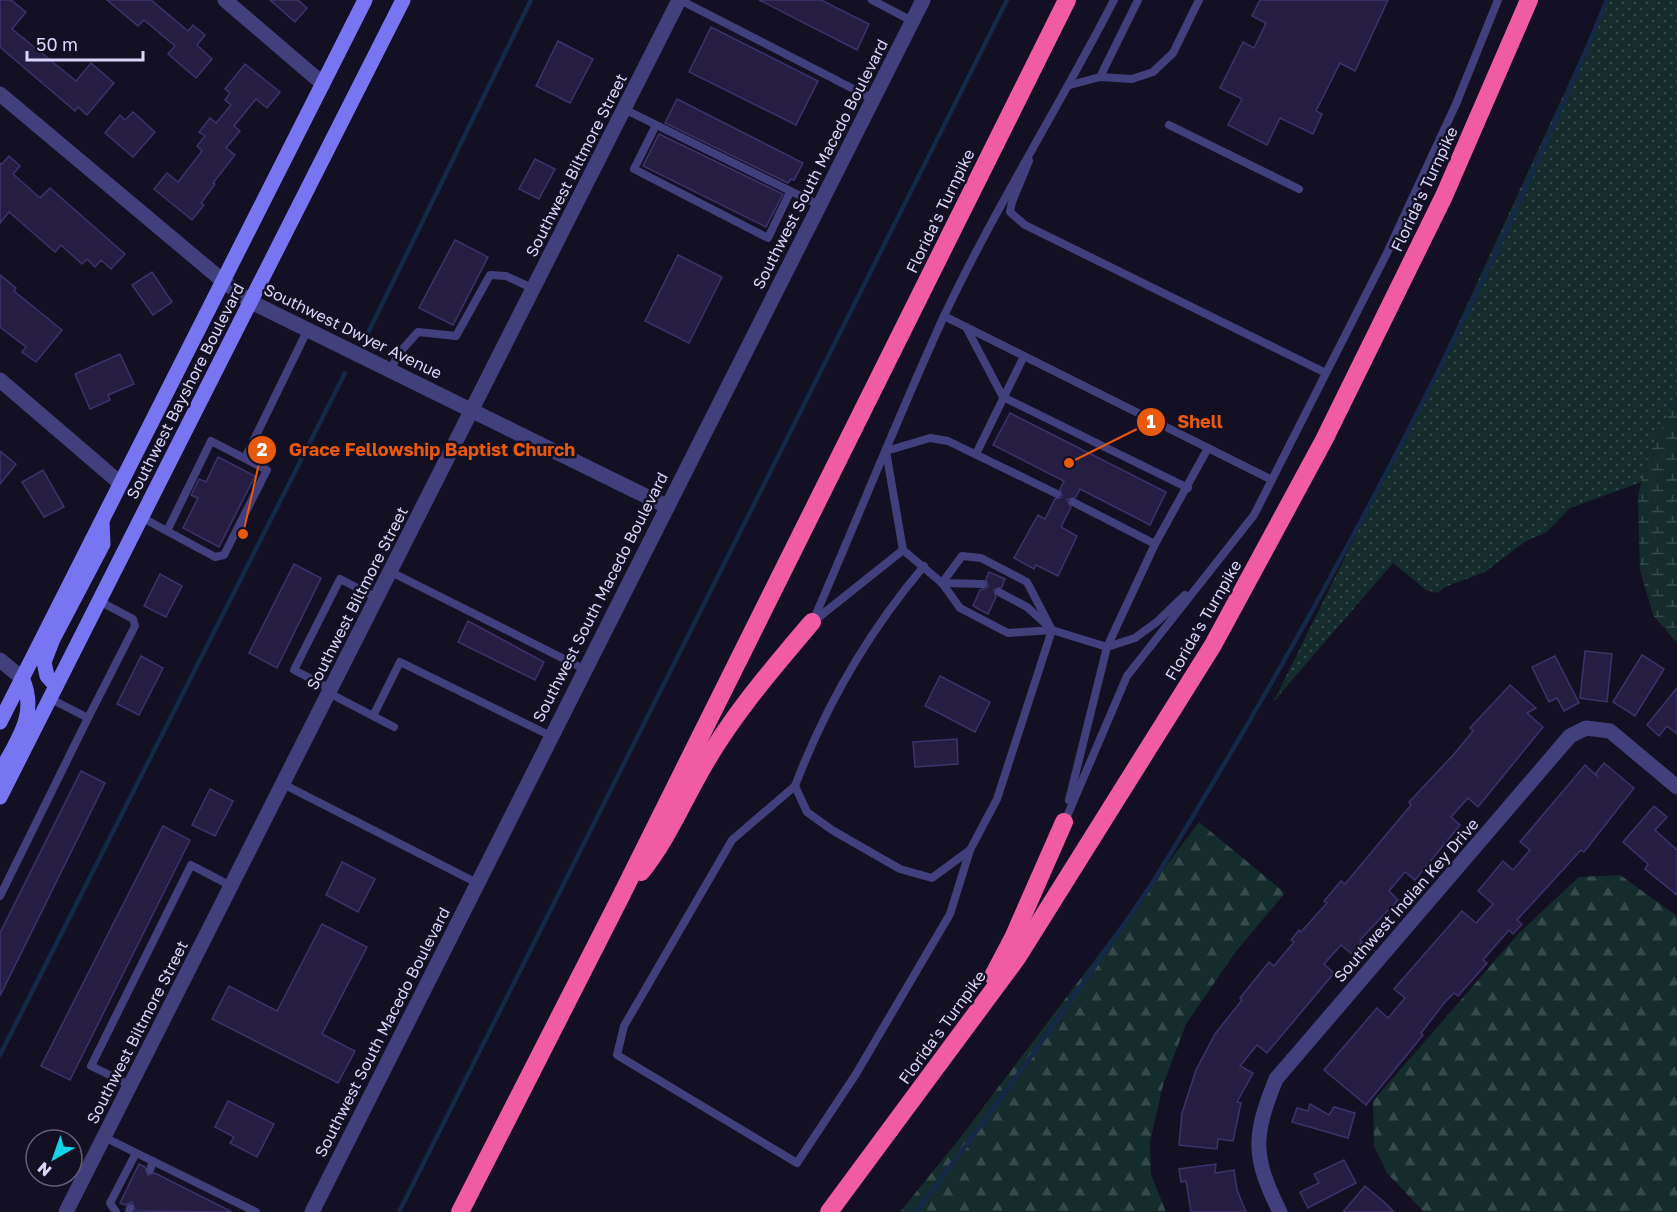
<svg xmlns="http://www.w3.org/2000/svg" width="1677" height="1212" viewBox="0 0 1677 1212" font-family="'Golos Text',sans-serif">
<style>
.grass{fill:url(#grass-dots)}
.forest{fill:url(#forest-firs)}
.wetland{fill:url(#wetland-marsh)}
.lines{fill:none;stroke-linecap:round;stroke-linejoin:round}
.stream{stroke:#142848;stroke-width:4.5}
.building{fill:#251e42;stroke:#3d326c;stroke-width:1.5}
.lane{stroke:#423f7d;stroke-width:8}
.street{stroke:#423f7d;stroke-width:15}
.secondary{stroke:#7875f3;stroke-width:15}
.highway{stroke:#f15ba3;stroke-width:18}
.labels{text-anchor:middle;dominant-baseline:central;stroke-width:5;stroke-linejoin:round;paint-order:stroke}
.street-label{font-size:16px;fill:#dad5fb;stroke:#131023}
.leader{fill:none;stroke:#e8590c;stroke-width:2}
.callout-dot{fill:#e8590c;stroke:#131023;stroke-width:2}
.mark-label{font-size:18px;text-anchor:middle;font-weight:bold;fill:#fff}
.callout-label{font-size:18px;text-anchor:middle;font-weight:bold;fill:#e8590c;stroke:#131023;stroke-width:5;stroke-linejoin:round;paint-order:stroke}
</style>
<defs>
<pattern id="grass-dots" width="8" height="8" patternUnits="userSpaceOnUse" patternTransform="scale(1.5)"><rect width="8" height="8" fill="#142c2b"/><path d="M2 2h.1M6 6h.1" fill="none" stroke="#364a4b" stroke-width="1.8" stroke-linecap="round"/></pattern>
<pattern id="forest-firs" width="22" height="20" patternUnits="userSpaceOnUse" patternTransform="scale(1.5)"><rect width="22" height="20" fill="#142c2b"/><path d="M5 1l3.5 6h-7zM16 11l3.5 6h-7z" fill="#364a4b"/></pattern>
<pattern id="wetland-marsh" width="20" height="14" patternUnits="userSpaceOnUse" patternTransform="scale(1.5)"><rect width="20" height="14" fill="#142c2b"/><path d="M1 5h8M5 5V1M11 12h8M15 12V8" fill="none" stroke="#364a4b"/></pattern>
</defs>
<rect width="100%" height="100%" fill="#131023"/>
<!-- grass -->
<polygon class="grass" points="1607,0 1677,0 1677,399 1646,459 1642,482 1570,508 1547,532 1526,541 1485,572 1445,587 1438,593 1426,590 1393,563 1274,701 1431,383"/>
<!-- forest -->
<g class="forest">
<polygon points="1199,822 1285,893 1234,954 1186,1024 1163,1085 1150,1142 1151,1174 1166,1212 900,1212 960,1138"/>
<polygon points="1620,875 1677,916 1677,1212 1424,1212 1387,1173 1374,1146 1373,1101 1519,933 1579,877"/>
</g>
<!-- wetland -->
<polygon class="wetland" points="1677,399 1677,643 1653,615 1640,570 1638,497 1646,459"/>
<g class="lines">
<!-- stream -->
<g class="stream">
<polyline points="366,337 531,0"/>
<polyline points="0,1055 345,373"/>
<polyline points="399,1212 1007,0"/>
<path d="M916,1212C981,1126 1045,1039 1106,950C1125,923 1144,897 1161,869C1331,592 1484,301 1607,0"/>
</g>
</g>
<!-- building -->
<g class="building">
<polygon points="0,0 11,0 26,12 12,29 76,81 91,63 114,83 87,115 78,107 75,111 0,47"/>
<polygon points="107,0 151,0 188,31 193,25 205,35 197,45 212,59 196,78 168,54 175,46 144,20 138,26"/>
<polygon points="270,0 298,0 307,8 295,22"/>
<polygon points="759,0 821,0 869,24 857,50"/>
<polygon points="1260,0 1388,0 1355,71 1340,63 1316,111 1322,114 1313,134 1280,118 1267,145 1228,125 1242,99 1220,88 1243,42 1254,48 1266,23 1252,16"/>
<polygon points="711,27 818,81 796,125 689,72"/>
<polygon points="558,41 593,59 570,103 536,86"/>
<polygon points="245,64 280,92 267,108 256,99 234,126 240,131 226,148 235,155 213,183 215,184 201,203 204,205 192,220 154,189 167,173 178,182 202,151 197,146 205,136 199,132 210,118 216,123 231,105 225,100 230,93 225,89"/>
<polygon points="677,99 803,163 794,180 791,179 788,183 665,123"/>
<polygon points="133,112 155,132 133,157 105,133 120,115 125,120"/>
<polygon points="659,134 783,194 766,227 643,166"/>
<polygon points="9,156 20,166 13,174 40,198 50,188 125,254 111,269 101,260 95,267 87,259 82,264 61,245 55,252 9,212 0,223 0,163 2,164"/>
<polygon points="535,159 555,169 539,199 519,189"/>
<polygon points="455,240 488,257 453,325 419,308"/>
<polygon points="678,255 722,277 689,343 645,321"/>
<polygon points="152,272 172,302 153,315 132,285"/>
<polygon points="0,275 16,288 14,291 62,330 36,362 22,352 26,347 0,327"/>
<polygon points="120,354 134,384 108,395 110,400 90,409 75,374"/>
<polygon points="1010,413 1166,492 1150,525 1080,489 1076,497 1067,500 1071,507 1061,527 1077,536 1058,576 1036,565 1034,569 1014,558 1038,515 1045,519 1055,499 1062,497 1060,489 1064,481 993,445"/>
<polygon points="0,451 16,464 0,484"/>
<polygon points="218,457 255,476 219,547 183,528 198,498 191,495 199,479 206,482"/>
<polygon points="43,470 64,507 44,517 22,482"/>
<polygon points="294,564 321,578 277,668 249,653"/>
<polygon points="989,572 1005,579 1002,587 994,590 996,597 988,614 973,606 980,590 988,587 986,579"/>
<polygon points="160,574 182,586 166,617 144,606"/>
<polygon points="468,621 544,662 535,680 458,642"/>
<polygon points="1585,651 1612,654 1607,702 1580,698"/>
<polygon points="1642,655 1664,669 1635,716 1613,702"/>
<polygon points="141,656 163,668 139,715 117,704"/>
<polygon points="1555,656 1579,703 1564,711 1557,698 1549,702 1532,667"/>
<polygon points="940,676 990,702 975,732 925,706"/>
<polygon points="1510,685 1536,708 1527,713 1543,727 1478,807 1468,798 1451,817 1460,825 1415,880 1405,872 1389,891 1398,900 1360,940 1362,942 1352,954 1341,945 1324,964 1334,973 1267,1053 1257,1045 1240,1066 1253,1073 1237,1102 1241,1103 1233,1141 1218,1139 1217,1149 1179,1145 1182,1113 1196,1070 1215,1034 1242,1000 1240,998 1269,962 1274,966 1294,942 1291,940 1299,930 1301,932 1327,903 1324,901 1341,881 1345,884 1411,805 1409,802 1455,753 1473,731 1470,728"/>
<polygon points="1677,688 1677,734 1667,726 1659,736 1647,725"/>
<polygon points="957,739 958,764 915,767 913,742"/>
<polygon points="1604,763 1634,788 1584,852 1581,850 1517,920 1522,924 1513,934 1509,930 1483,960 1487,963 1458,996 1454,993 1445,1002 1421,1033 1423,1035 1366,1105 1324,1070 1377,1008 1388,1018 1405,998 1394,989 1462,911 1476,923 1493,904 1478,891 1503,861 1513,870 1530,850 1520,842 1585,765 1597,776 1596,773"/>
<polygon points="81,771 105,783 0,996 0,933"/>
<polygon points="210,789 233,801 215,836 192,825"/>
<polygon points="1654,806 1667,817 1655,830 1677,850 1677,895 1645,869 1648,864 1623,842"/>
<polygon points="163,826 190,840 70,1080 41,1066"/>
<polygon points="342,862 375,879 358,912 326,895"/>
<polygon points="322,924 367,947 322,1034 355,1051 338,1083 212,1019 229,986 277,1011"/>
<polygon points="228,1101 274,1124 257,1157 230,1143 234,1137 215,1127"/>
<polygon points="1310,1104 1329,1115 1334,1107 1355,1113 1348,1138 1292,1122 1297,1108 1308,1111"/>
<polygon points="1344,1160 1356,1183 1308,1208 1300,1192 1319,1183 1314,1174"/>
<polygon points="139,1164 145,1167 148,1175 155,1173 232,1212 135,1211 132,1202 125,1205 120,1203"/>
<polygon points="1216,1164 1215,1173 1234,1170 1237,1190 1246,1212 1191,1212 1186,1181 1181,1182 1179,1169"/>
<polygon points="1365,1186 1384,1202 1394,1212 1343,1212"/>
</g>
<g class="lines">
<!-- lane -->
<g class="lane">
<polyline points="680,0 873,99"/>
<polyline points="872,0 912,21"/>
<polyline points="1100,77 1138,0"/>
<polyline points="1070,85 1100,77 1132,79 1153,72 1173,53 1199,0"/>
<polyline points="624,109 819,205"/>
<polyline points="656,125 634,169 768,238 790,192"/>
<polyline points="1169,125 1299,189"/>
<polyline points="1029,161 1012,202 1010,212 1025,225 1326,373"/>
<polyline points="944,316 1272,480"/>
<polyline points="966,327 1003,397 1188,488"/>
<polyline points="391,369 399,353 418,332 456,336 490,275 506,276 534,289"/>
<polyline points="976,454 1024,356"/>
<polyline points="245,458 308,329"/>
<polyline points="1057,494 948,441 930,438 886,451 903,550 942,583 960,608 1008,633 1052,630 1107,647 1135,638 1158,621 1185,595"/>
<polyline points="1073,502 1155,544"/>
<polyline points="141,517 215,557 224,555 267,470 211,441 167,531"/>
<path d="M924,566C869,631 825,707 795,786L807,812L832,830L900,869L932,878L970,850"/>
<polyline points="391,572 584,669"/>
<polyline points="942,583 983,584"/>
<polyline points="999,592 1027,607 1047,625"/>
<path d="M813,621C857,520 898,417 944,316C995,208 1059,107 1114,0"/>
<polyline points="814,621 903,550"/>
<polyline points="331,689 294,670 340,579 377,598"/>
<polyline points="329,693 394,727"/>
<polyline points="373,716 400,662 551,736"/>
<polyline points="88,718 135,626 133,619 99,601"/>
<polyline points="283,784 477,883"/>
<polyline points="795,786 732,840 624,1026 617,1055 797,1163 856,1074 950,914 970,850 997,799 1052,630 1027,582 981,558 962,556 942,583"/>
<polyline points="1069,800 1107,647 1155,544 1208,448"/>
<polyline points="1065,821 1127,676 1254,515 1387,253 1456,104 1498,0"/>
<polyline points="0,896 88,718 49,698"/>
<polyline points="130,1085 91,1066 191,865 231,886"/>
<polyline points="104,1137 256,1212"/>
<polyline points="150,1170 153,1161"/>
<polyline points="116,1212 110,1203 136,1153"/>
<polyline points="129,1212 130,1208"/>
</g>
<!-- street -->
<g class="street">
<polyline points="225,0 323,84"/>
<polyline points="0,94 223,281 251,302 666,506"/>
<polyline points="0,380 120,483"/>
<polyline points="0,660 22,678"/>
<polyline points="66,1212 679,0"/>
<polyline points="312,1212 923,0"/>
<path d="M1280,1212C1252,1156 1253,1136 1276,1079L1570,736L1586,728L1610,731L1677,787"/>
</g>
<!-- secondary -->
<g class="secondary">
<polyline points="56,686 47,676 44,662 53,639 103,544 102,522"/>
<polyline points="0,722 365,0"/>
<path d="M0,773C16,741 39,715 22,678"/>
<polyline points="0,797 403,0"/>
</g>
<!-- highway -->
<g class="highway">
<path d="M641,872C667,840 683,801 704,765C734,713 773,668 812,622"/>
<polyline points="993,976 1013,938 1064,822"/>
<polyline points="460,1212 619,900 1067,0"/>
<polyline points="829,1212 1017,958 1213,645 1324,440 1444,196 1529,0"/>
</g>
</g>
<g class="labels">
<!-- street labels -->
<g class="street-label">
<text transform="translate(820 164) rotate(-63)">Southwest South Macedo Boulevard</text>
<text transform="translate(576 165) rotate(-63)">Southwest Biltmore Street</text>
<text transform="translate(1424 189) rotate(-65)">Florida's Turnpike</text>
<text transform="translate(940 211) rotate(-64)">Florida's Turnpike</text>
<text transform="translate(353 331) rotate(26)">Southwest Dwyer Avenue</text>
<text transform="translate(185 391) rotate(-63)">Southwest Bayshore Boulevard</text>
<text transform="translate(600 597) rotate(-63)">Southwest South Macedo Boulevard</text>
<text transform="translate(357 598) rotate(-63)">Southwest Biltmore Street</text>
<text transform="translate(1203 620) rotate(-60)">Florida's Turnpike</text>
<text transform="translate(1406 900) rotate(-49)">Southwest Indian Key Drive</text>
<text transform="translate(942 1027) rotate(-54)">Florida's Turnpike</text>
<text transform="translate(137 1032) rotate(-63)">Southwest Biltmore Street</text>
<text transform="translate(382 1032) rotate(-63)">Southwest South Macedo Boulevard</text>
</g>
</g>
<!-- callouts -->
<path class="leader" d="M1069 463L1151 422M243 534L262 450"/>
<g class="callout-dot">
<circle cx="1069" cy="463" r="6"/>
<circle cx="243" cy="534" r="6"/>
<circle cx="1151" cy="422" r="15"/>
<circle cx="262" cy="450" r="15"/>
</g>
<g class="mark-label">
<text x="1151" y="428">1</text>
<text x="262" y="456">2</text>
</g>
<g class="callout-label">
<text x="1200" y="428">Shell</text>
<text x="432" y="456">Grace Fellowship Baptist Church</text>
</g>
<!-- north arrow -->
<g transform="translate(54 1158) rotate(220)"><circle r="28" fill="#131023" stroke="#635f79" stroke-width="1.5"/>
<path d="M0-4.5L10 22L0 15L-10 22Z" fill="#14d3e8"/>
<text y="-9" font-size="16" font-weight="bold" text-anchor="middle" fill="#dad5fb">N</text>
</g>
<!-- scale -->
<path d="M27 51v9h116v-9" fill="none" stroke="#dad5fb" stroke-width="3"/>
<text x="36" y="51" font-size="18" fill="#dad5fb" stroke="#131023" stroke-width="4.5" paint-order="stroke">50 m</text>
</svg>
